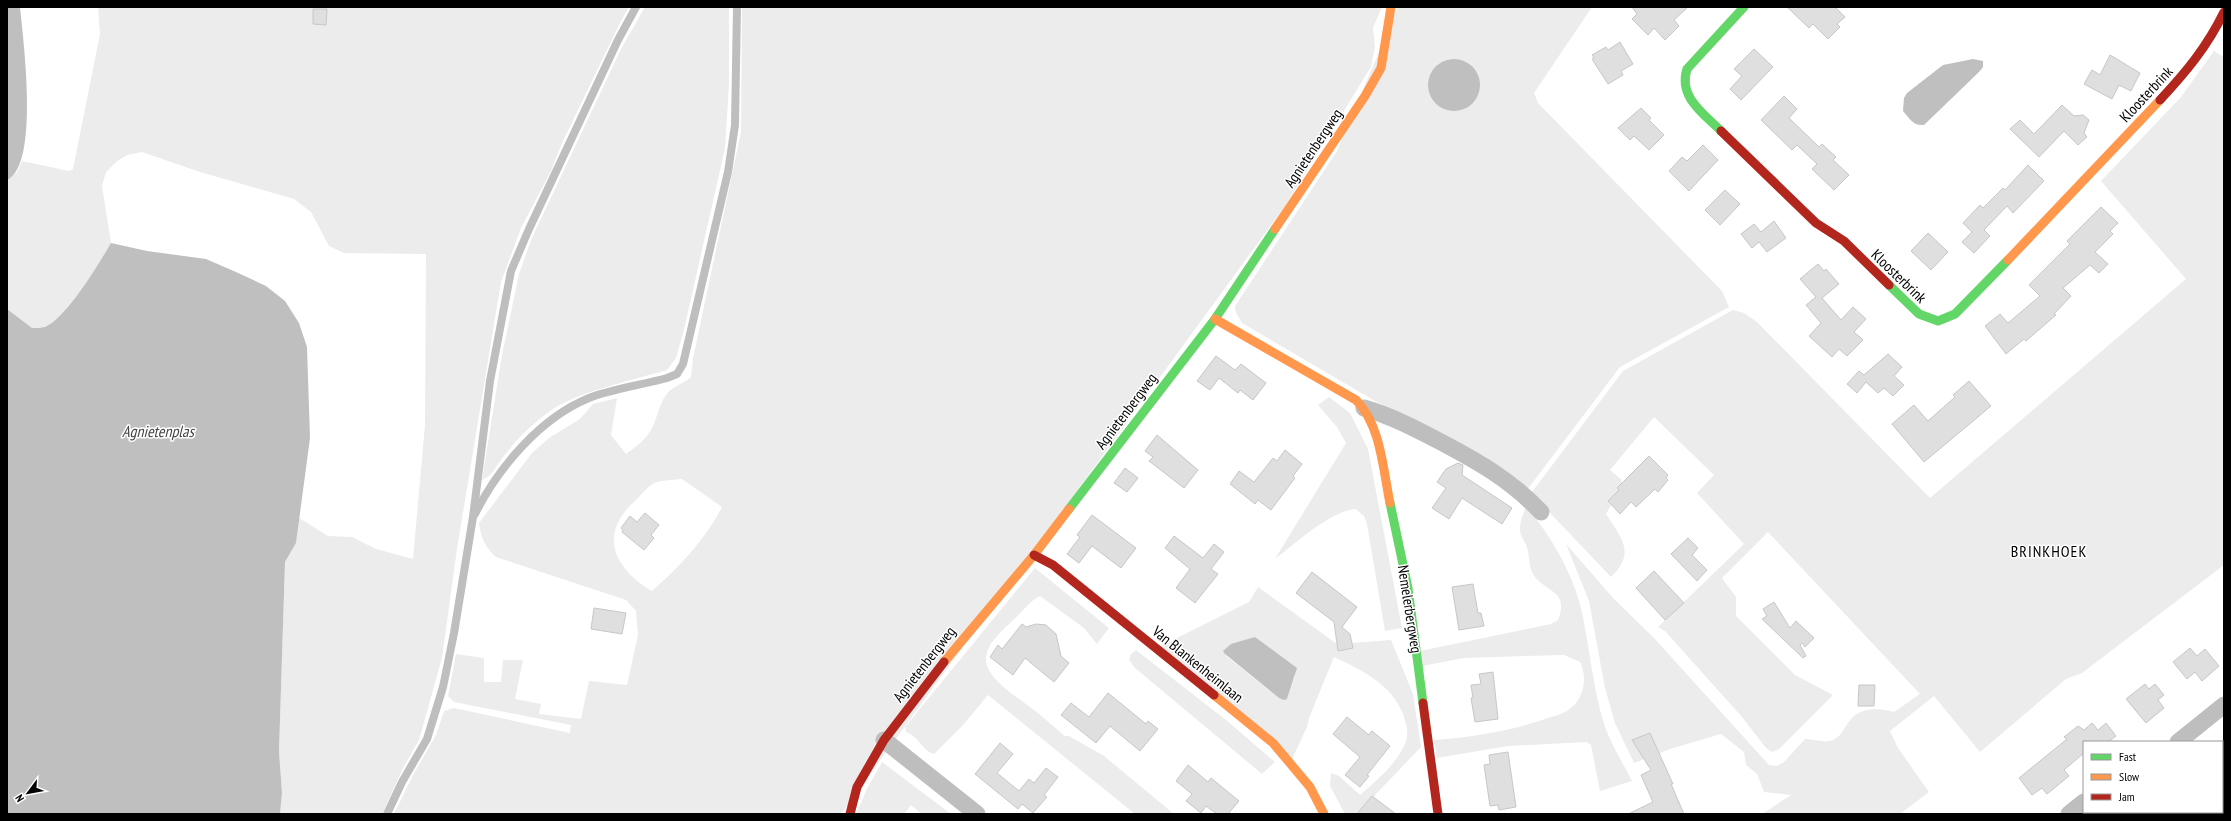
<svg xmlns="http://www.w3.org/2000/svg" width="2231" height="821" viewBox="0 0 2231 821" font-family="'PT Sans Narrow',sans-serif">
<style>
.green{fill:#ececec;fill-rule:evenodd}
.water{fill:#bfbfbf}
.building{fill:#dfdfdf;stroke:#c7c7c7}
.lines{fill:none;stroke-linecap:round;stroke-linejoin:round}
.lane{stroke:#bebebe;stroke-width:8}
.street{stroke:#bebebe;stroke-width:17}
.fast{stroke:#63d668;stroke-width:9}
.slow{stroke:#ff974d;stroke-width:9}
.jam{stroke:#b3261e;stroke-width:9}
.labels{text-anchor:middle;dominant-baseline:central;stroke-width:3;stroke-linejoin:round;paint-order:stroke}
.street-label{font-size:15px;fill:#000;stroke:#fff}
.water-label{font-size:16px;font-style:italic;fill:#444;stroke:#fff}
.neighbourhood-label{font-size:16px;letter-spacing:1px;fill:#000;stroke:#fff}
</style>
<rect width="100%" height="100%" fill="#fff"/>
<!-- green -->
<g class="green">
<path d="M98,7H629L619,25L562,143L551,171L521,228L501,282L457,549L442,658L419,740L403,768L382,814H280L282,793L279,751L285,562L296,543L299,518L328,536L352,537L376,549L413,559L425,425L426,254L344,253L329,246L311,212L294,199L200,172L142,152L127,155L116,162L106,172L102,186L111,243C98,265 67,317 45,327C41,328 36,328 32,328L7,309V180L17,172L22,161L69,171L73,169L100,34Z"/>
<path d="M645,7H729V85L725,148L684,330L676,358L667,370C634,380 576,392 550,411C533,423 517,439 504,456C497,464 493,476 482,480L502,355L519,274L531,240L621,49Z"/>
<path d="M742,7H1382L1373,28L1375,47L1371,67L1285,206L841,814H394L413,775L436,735L444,711L454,708L570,733L571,725L454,702L448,696L456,654L484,658V682H501L503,660H523L515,699L541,704L539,714L581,719L589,681L627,685L638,635L636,611L626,600L496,557C485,547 481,538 479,523L532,453L549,438L580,419L593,404L617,398L611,435L626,454C634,448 643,442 649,433C657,422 658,406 666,395C672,386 683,384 691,377L693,358L741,132ZM682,479L722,507C705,540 680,566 652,591C613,568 598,533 636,500C641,495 648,486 654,483C662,480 673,480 682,479Z"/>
<path d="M1398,7H1592L1534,93L1538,103L1722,291L1729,307L1620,367L1527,490L1488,461L1375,401L1242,323L1236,313L1235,306L1337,151ZM1449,59L1466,62L1478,75L1449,111L1435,103Z"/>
<path d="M2214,51L2224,57V565L2082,673L2066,679L1980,752L1934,696L1890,731L1898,748L1929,792L1900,814H1762L1791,795L1764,792L1757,774L1746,765L1744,752L1721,734L1670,749L1634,763L1615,723L1605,688L1589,601L1566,544L1614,599L1655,639L1769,765L1777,766L1784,762L1805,739C1814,738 1823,744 1833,740C1843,735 1844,727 1851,719C1861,707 1880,708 1894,712L1920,694L1768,532L1722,578L1736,597V616L1795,675L1833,695L1779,749L1772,752L1766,748L1742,717L1665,631L1658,627L1744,544L1697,493L1714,475L1654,417L1610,470L1622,480L1619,491L1606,514C1622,539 1636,553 1611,577L1533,495L1532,492L1623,371L1733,310L1744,313L1757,322L1930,498L2186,279L2101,181L2181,97Z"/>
<path d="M1329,397L1350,413L1368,449L1402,628L1385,631L1367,524L1364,516L1356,509C1330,511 1296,543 1275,559L1346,443L1337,427L1318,405Z"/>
<path d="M1526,506C1550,535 1570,568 1580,604C1590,645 1592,687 1605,727C1612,746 1623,763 1632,781L1600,791L1591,745L1587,742L1508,746L1437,758L1434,740C1473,737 1511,731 1548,718C1554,716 1563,714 1568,710C1584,700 1588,677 1580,662L1564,655L1525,656L1464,658L1422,666L1420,651L1551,624L1558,620C1569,591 1548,593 1535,577C1528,568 1530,557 1527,547C1525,541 1520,536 1520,530C1519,523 1524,513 1526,506Z"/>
<path d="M1035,568L1109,628L1097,644L1084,628L1040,596C1028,602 1022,613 1011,622C1001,632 986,644 986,660C986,680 1025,702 1039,714C1048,721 1056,729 1065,736H1069L1104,756L1174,814H1135L988,695L963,725L934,754C920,749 922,739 906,732L905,727Z"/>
<path d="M1258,587L1337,644L1391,640L1413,694L1421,747L1357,814H1345L1330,786L1331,773L1339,776L1360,795C1376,781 1399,762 1406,741C1409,731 1406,723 1403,714C1391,684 1362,670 1334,657L1309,718L1307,727L1292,759L1155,649L1249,602ZM1225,655L1295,676L1287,699L1279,698Z"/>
<polygon points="1136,650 1226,720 1275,762 1262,774 1135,668 1129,660 1131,654"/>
<polygon points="882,762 951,814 922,814 911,805 904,814 856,814 866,791"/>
</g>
<!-- water -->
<g class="water">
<path d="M7,7H20C23,39 40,165 7,180Z"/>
<circle cx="1454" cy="85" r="26"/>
<path d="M1973,59L1983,61V67L1979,72L1924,125C1913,126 1910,119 1903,111L1904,98L1907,93L1943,65Z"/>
<path d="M111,243L147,251L206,259L236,272L266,286L285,301L299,323L307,347L310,438L296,543L285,562L279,751L282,793L280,814H7V309L32,328C36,328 41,328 45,327C67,317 98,265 111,243Z"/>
<polygon points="1255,637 1297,668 1287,699 1284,700 1279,698 1225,654 1223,651 1231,644"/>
</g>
<!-- building -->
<g class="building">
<polygon points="1632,7 1688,7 1674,20 1679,26 1665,40 1654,28 1648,35 1632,19 1637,14"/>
<polygon points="1787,7 1835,7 1845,17 1837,24 1840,27 1828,39 1813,24 1809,28"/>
<polygon points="313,9 327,9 326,25 313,24"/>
<polygon points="1620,42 1633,64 1621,71 1623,75 1608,84 1592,59 1594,58 1592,55 1606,47 1608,50"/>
<polygon points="1754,49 1773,67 1741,100 1730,89 1742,76 1734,69"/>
<polygon points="2110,55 2140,73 2131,91 2119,85 2112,99 2084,84 2092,70 2100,75"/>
<polygon points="1784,96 1797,109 1789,118 1819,147 1822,144 1836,157 1833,160 1849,175 1834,190 1812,169 1817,164 1797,145 1792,150 1761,120"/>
<polygon points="2062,105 2074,116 2083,115 2089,120 2084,133 2087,137 2078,145 2064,131 2039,157 2010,129 2020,120 2034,134"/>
<polygon points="1641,108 1651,118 1649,120 1664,135 1649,150 1634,136 1630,140 1618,128"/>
<polygon points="1703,145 1718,160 1689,191 1669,171 1682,157 1687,161"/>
<polygon points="2028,165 2044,181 2013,213 2007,206 1984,230 1990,236 1974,253 1962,242 1972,232 1963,223 1980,205 1983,208 2003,188 2005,190"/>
<polygon points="1725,190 1740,204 1720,225 1705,210"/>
<polygon points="2101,207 2118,223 2110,231 2113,234 2095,252 2108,264 2099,273 2090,265 2063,288 2071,296 2054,314 2056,315 2026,341 2024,339 2006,354 1985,326 2000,314 2008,323 2040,296 2029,285 2070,244 2067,241"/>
<polygon points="1774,221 1786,238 1767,252 1759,242 1752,248 1741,234 1754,224 1761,232"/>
<polygon points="1928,233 1948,252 1931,270 1911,251"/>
<polygon points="1818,264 1824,271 1826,269 1839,284 1822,298 1841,320 1853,307 1866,319 1854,332 1863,340 1847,356 1839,349 1832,357 1809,336 1821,323 1806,305 1816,297 1800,279"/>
<polygon points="1888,354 1902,367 1894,376 1904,385 1893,396 1884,388 1878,393 1866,382 1857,393 1847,384 1859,371 1864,375"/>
<polygon points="1216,356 1235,370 1241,364 1266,383 1253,400 1240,390 1238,393 1219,378 1210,390 1197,381"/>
<polygon points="1969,381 1991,406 1924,462 1892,424 1914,405 1928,421 1955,397 1953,395"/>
<polygon points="1157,435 1198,470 1184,488 1149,461 1153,457 1145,451"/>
<polygon points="1285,450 1302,464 1293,476 1295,478 1271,510 1258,500 1255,504 1230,484 1239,471 1254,482 1273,458 1277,461"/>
<polygon points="1649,456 1668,475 1666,478 1668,480 1658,492 1655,489 1636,507 1631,502 1620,514 1608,501 1619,490 1617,488"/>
<polygon points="1458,463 1463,465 1462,475 1512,508 1502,524 1462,498 1449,519 1432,508 1446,488 1437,482 1446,469"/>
<polygon points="1125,468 1138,478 1127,492 1114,483"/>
<polygon points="645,513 659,525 651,535 654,538 644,550 622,532 623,530 621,528 630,516 637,522"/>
<polygon points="1092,515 1136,548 1121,568 1092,546 1079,563 1067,554 1080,537 1077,535"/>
<polygon points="1174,536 1203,558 1214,544 1224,552 1211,569 1218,574 1195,603 1176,588 1190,569 1165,548"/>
<polygon points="1688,538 1698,548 1692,555 1707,570 1697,581 1671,554"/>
<polygon points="1654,571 1684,603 1665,620 1636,588"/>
<polygon points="1312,572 1357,607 1342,627 1350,634 1353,648 1338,651 1334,622 1296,593"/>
<polygon points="1473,584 1478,613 1481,613 1484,626 1459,630 1452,587"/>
<polygon points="1774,602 1790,628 1796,621 1814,638 1805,647 1802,643 1800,645 1806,656 1803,658 1762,619 1767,616 1763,609"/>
<polygon points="594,608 626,613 622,634 591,629"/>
<polygon points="1022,624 1026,627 1036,624 1046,625 1056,634 1061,656 1069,663 1054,682 1025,658 1013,675 990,657 998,645 1002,649"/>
<polygon points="2190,648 2197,656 2205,649 2219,666 2202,681 2195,672 2187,679 2173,662"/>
<polygon points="1493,672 1498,719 1475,722 1471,698 1473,698 1471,685 1481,684 1479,674"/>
<polygon points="2145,684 2149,689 2155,684 2164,695 2158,700 2164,708 2146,723 2126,699"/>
<polygon points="1859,685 1875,685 1874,706 1858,706"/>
<polygon points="1108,693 1146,724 1148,721 1158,729 1140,751 1110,726 1096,743 1061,715 1071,703 1089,717"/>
<polygon points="1347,717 1369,735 1372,731 1390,746 1367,775 1369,776 1360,787 1345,775 1360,757 1333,734"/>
<polygon points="2092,723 2098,730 2106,723 2116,736 2108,742 2084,742 2084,753 2064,770 2069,776 2047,794 2042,788 2032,795 2019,778 2067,739 2064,737 2078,726 2084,730"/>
<polygon points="1650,733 1673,784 1671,784 1684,814 1628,814 1653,802 1641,775 1651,770 1632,740"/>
<polygon points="1000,743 1013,754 997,773 1019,791 1029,779 1034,783 1046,768 1058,777 1044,795 1047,797 1033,813 1022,804 1018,809 975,774"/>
<polygon points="1508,752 1516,807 1499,810 1498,805 1490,806 1484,765 1490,764 1489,755"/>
<polygon points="1188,765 1208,782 1211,778 1239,801 1228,814 1217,814 1206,806 1201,813 1186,801 1192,794 1176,781"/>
<polygon points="1372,796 1396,814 1357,814"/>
</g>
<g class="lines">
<!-- lane -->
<g class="lane">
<path d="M475,514C498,468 540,418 589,398C612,389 642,385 667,378L677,374L683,364L728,172L735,125L737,7"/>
<polyline points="387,814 402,782 427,739 443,687 454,633 473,517 490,381 511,271 529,229 618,40 636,7"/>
</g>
<!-- street -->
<g class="street">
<path d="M1364,408C1391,416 1414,428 1439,441C1477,461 1511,480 1541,512"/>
<polyline points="884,740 977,814"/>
<polyline points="2178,742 2224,705"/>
<polyline points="2069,814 2084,802"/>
</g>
<!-- fast -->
<g class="fast">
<path d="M1721,131C1703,113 1678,97 1687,69L1744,7"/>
<polyline points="1889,285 1919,314 1938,321 1955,314 2008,260"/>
<polyline points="1390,503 1408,588 1423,703"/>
<polyline points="1069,509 1215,319 1275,229"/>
</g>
<!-- slow -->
<g class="slow">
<polyline points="1275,229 1365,96 1381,68 1391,7"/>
<polyline points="2008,260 2160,100"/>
<path d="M1215,319L1356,400C1381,425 1383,470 1390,503"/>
<polyline points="944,662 1034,555 1069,509"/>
<polyline points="1214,695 1273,743 1310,787 1324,814"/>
</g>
<!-- jam -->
<g class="jam">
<path d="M2160,100C2186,72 2207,47 2224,12"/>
<polyline points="1721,131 1816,223 1844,241 1889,285"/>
<polyline points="1034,555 1053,565 1214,695"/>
<polyline points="1423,703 1438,814"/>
<polyline points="850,814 857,787 884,740 944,662"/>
</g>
</g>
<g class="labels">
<!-- street labels -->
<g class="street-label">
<text transform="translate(2146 94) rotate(-47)">Kloosterbrink</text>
<text transform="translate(1313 148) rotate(-56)">Agnietenbergweg</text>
<text transform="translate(1899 276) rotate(44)">Kloosterbrink</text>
<text transform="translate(1126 411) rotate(-53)">Agnietenbergweg</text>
<text transform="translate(1410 609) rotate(81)">Nemelerbergweg</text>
<text transform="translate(924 664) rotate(-52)">Agnietenbergweg</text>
<text transform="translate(1198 664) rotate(39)">Van Blankenheimlaan</text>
</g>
<!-- water labels -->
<g class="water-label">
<text x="158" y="431">Agnietenplas</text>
</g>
<!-- neighbourhood labels -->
<g class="neighbourhood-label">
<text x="2049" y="551">BRINKHOEK</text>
</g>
</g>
<!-- border -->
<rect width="2231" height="821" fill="none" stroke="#000000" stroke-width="16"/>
<!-- legend -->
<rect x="2083" y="741" width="140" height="72" fill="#ffffff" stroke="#999999"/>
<rect x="2091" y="754" width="20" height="6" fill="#63d668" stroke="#999999"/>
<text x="2119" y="761" font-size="12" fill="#000000">Fast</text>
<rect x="2091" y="774" width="20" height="6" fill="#ff974d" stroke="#999999"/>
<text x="2119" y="781" font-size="12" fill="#000000">Slow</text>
<rect x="2091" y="794" width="20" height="6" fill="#b3261e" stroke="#999999"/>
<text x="2119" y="801" font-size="12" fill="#000000">Jam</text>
<!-- north arrow -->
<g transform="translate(28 793) rotate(238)" stroke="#ffffff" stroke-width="3" paint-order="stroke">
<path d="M0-3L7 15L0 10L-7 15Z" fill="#000000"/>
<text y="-6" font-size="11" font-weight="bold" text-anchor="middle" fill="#000000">N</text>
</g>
</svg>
